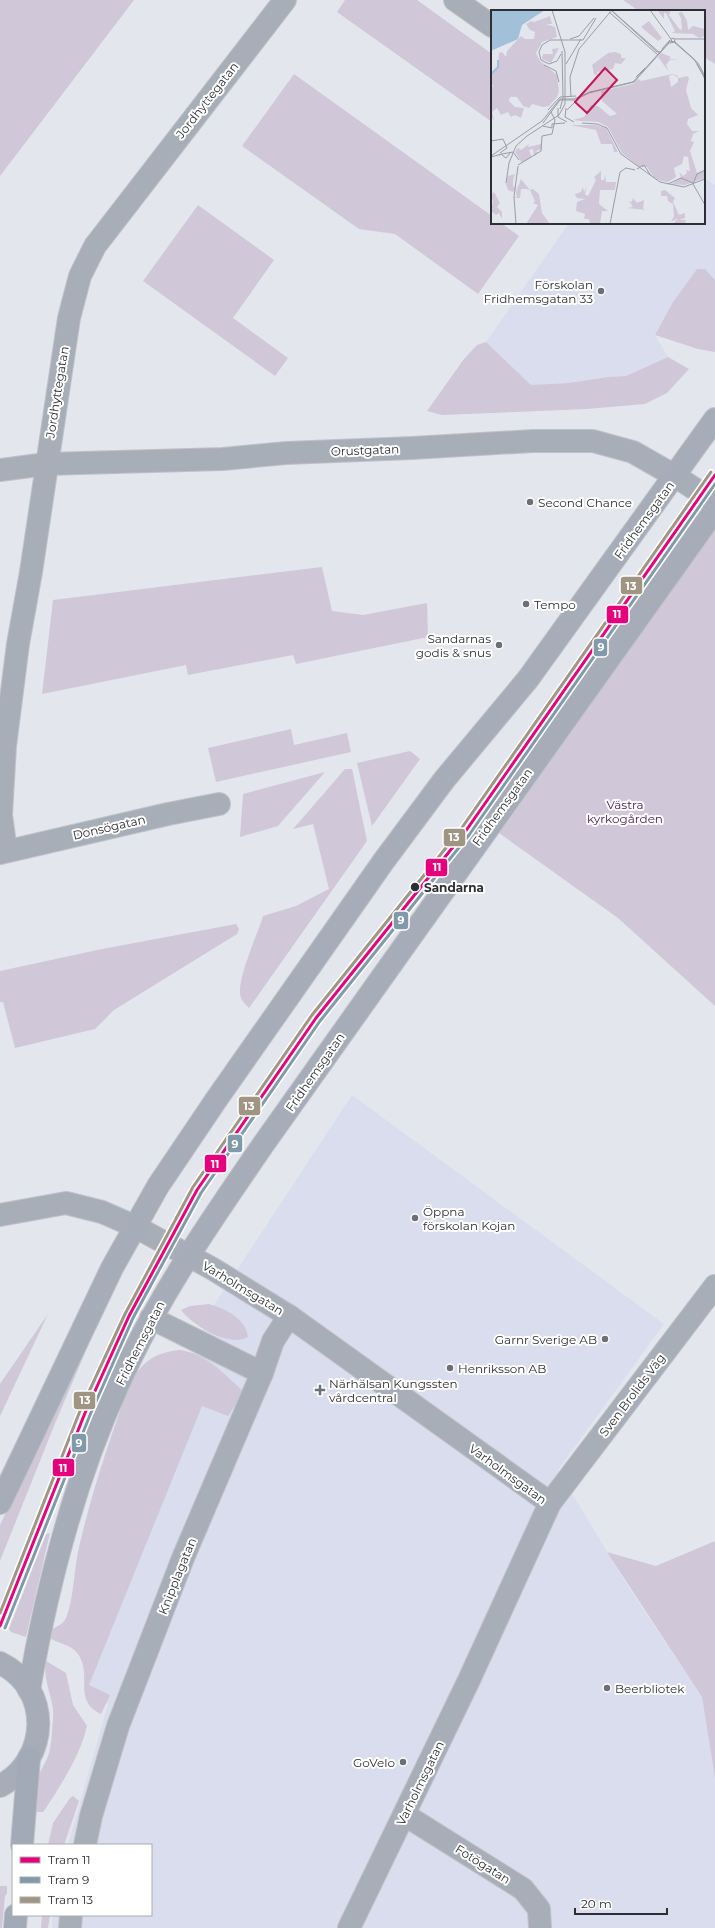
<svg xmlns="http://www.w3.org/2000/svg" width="715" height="1928" viewBox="0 0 715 1928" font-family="Montserrat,sans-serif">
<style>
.built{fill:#dadded}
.green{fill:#d0c7d9}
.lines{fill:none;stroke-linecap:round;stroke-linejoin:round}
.street-casing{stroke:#c0c2c8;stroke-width:24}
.secondary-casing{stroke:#c0c2c8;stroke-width:24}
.highway-casing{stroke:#c0c2c8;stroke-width:24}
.street{stroke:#a8aeb8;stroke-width:22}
.secondary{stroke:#a6adb8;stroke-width:22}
.highway{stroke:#a3aab7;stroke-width:22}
.tram-1-casing{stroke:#fff;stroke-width:6}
.tram-2-casing{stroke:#fff;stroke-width:6}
.tram-3-casing{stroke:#fff;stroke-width:6}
.tram-1{stroke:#e5007d;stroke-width:3}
.tram-2{stroke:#819aaa;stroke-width:3}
.tram-3{stroke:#a09483;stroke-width:3}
.poi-dot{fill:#6e6f76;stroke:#fff;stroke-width:1.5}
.stop-dot{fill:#2e2f35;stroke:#fff;stroke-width:1.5}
.labels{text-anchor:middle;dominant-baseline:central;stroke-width:4;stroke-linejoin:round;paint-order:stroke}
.street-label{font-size:12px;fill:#2e2f35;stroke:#fff}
.poi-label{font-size:12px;fill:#2e2f35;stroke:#fff;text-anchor:start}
.park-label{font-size:12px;fill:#472256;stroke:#fff}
.stop-label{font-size:12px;font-weight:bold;fill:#2e2f35;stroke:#fff;text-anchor:start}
.inset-river{fill:none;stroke:#a2c1d9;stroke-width:2}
.inset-road{fill:none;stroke:#9b9da4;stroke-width:1}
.view{fill:#c2185b;fill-opacity:0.15;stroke:#c2185b;stroke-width:2}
.inset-edge{fill:none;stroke:#2e2f35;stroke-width:2}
.line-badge{stroke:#fff;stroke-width:1.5}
.badge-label{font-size:11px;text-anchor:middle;font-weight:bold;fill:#fff}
</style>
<rect width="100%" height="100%" fill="#e4e6ee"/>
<!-- built -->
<g class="built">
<polygon points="704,178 715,185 715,280 705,269 697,269 673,302 655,335 668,357 626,376 608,377 569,383 531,385 486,342 569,223 704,223"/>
<polygon points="352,1095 664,1324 558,1470 626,1583 702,1697 715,1778 715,1928 52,1928 53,1915 151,1915 151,1845 68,1845 108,1704 84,1690 187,1368 212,1308"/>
</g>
<!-- green -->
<g class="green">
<polygon points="0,0 134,0 0,176"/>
<polygon points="345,0 417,0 492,54 492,122 337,12"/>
<polygon points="623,0 715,0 715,64 704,57 704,11 639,11"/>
<polygon points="294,74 492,216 492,223 501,223 519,236 478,294 395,234 359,229 242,146"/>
<polygon points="198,205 274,260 233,318 288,358 275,376 143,281"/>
<polygon points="697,269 705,269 715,280 715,352 698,349 655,335 673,302"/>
<polygon points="486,342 531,385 569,383 608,377 626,376 668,357 689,369 667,393 645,404 587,409 442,415 427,411 464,359 477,345"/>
<polygon points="715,529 715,1006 618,918 499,833"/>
<polygon points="322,567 332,611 363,615 427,603 428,637 296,664 293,655 188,675 186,665 42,694 53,600"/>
<polygon points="291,729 294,745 347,733 351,752 216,782 208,748"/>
<polygon points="410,751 420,759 372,826 357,763"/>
<path d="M345,769H352L367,841L249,1008C246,1005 242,1001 241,998C235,982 258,934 263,916L296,906L329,889L313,824L293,829Z"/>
<polygon points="325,772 278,826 240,837 243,794"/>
<polygon points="236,924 239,929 237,934 114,1010 95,1029 15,1048 3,1002 0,1002 0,971 102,949"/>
<path d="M209,1304C226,1309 245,1318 248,1337C229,1348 192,1325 181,1310L190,1306Z"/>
<polygon points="100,1313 102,1313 56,1421 0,1561 0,1525"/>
<polygon points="48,1314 0,1416 0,1384"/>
<path d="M180,1350C206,1353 225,1375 244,1392L228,1416L202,1406L89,1685L110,1695L101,1714C72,1701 93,1675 78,1654C71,1644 58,1644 48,1637L49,1631C55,1627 63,1625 66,1618C74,1600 74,1565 80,1543C93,1488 111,1435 131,1381C145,1360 154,1353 180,1350Z"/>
<polygon points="50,1533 26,1637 11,1632 9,1629 46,1534"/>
<polygon points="715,1541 715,1778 702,1697 607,1552 656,1566"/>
<path d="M46,1661L66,1673L73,1705L87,1726C80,1756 62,1783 46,1808L43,1812H37C35,1801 34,1786 39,1775C42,1767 47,1761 49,1753C52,1742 52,1730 53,1719C55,1698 42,1682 46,1661Z"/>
<polygon points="73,1796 79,1801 64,1845 48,1845 53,1823 70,1798"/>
<polygon points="0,1886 7,1886 7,1893 5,1896 2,1928 0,1928"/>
<polygon points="42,1915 50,1915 48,1928 41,1928"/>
</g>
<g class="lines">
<defs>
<g id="street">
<polyline points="455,0 492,26"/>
<polyline points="0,470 46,464 223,459 286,453 412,448 533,441 593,441 633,452 675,476 715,502"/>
<polyline points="6,851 1,815 5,746 18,644 31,572 69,318 80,276 95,246 285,0"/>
<polyline points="0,853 168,814 219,804"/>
<polyline points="0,1215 66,1203 102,1212 134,1226 213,1269 289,1316 550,1503"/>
<polyline points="151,1318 262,1373"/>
<polyline points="405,1815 523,1889 539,1909 540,1928"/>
<polyline points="85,1845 91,1816 118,1726 183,1558 262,1373 273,1341 289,1316"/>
<polyline points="70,1928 71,1915"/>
<polyline points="349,1928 469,1680 550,1503 715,1286"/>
</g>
<g id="secondary">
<polyline points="0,1503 112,1268 158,1186 216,1100 383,862 444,780 528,679 715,419"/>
<path d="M0,1663C52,1688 50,1760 0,1786"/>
<path d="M29,1690C47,1586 74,1481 118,1385C157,1298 211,1220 265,1142C305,1086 345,1029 385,973C495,818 605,664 715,510"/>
</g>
<g id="highway">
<polyline points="22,1845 29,1758"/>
<polyline points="15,1928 16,1915"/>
</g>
</defs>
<!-- street casing -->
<use href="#street" class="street-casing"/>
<!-- secondary casing -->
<use href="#secondary" class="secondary-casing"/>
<!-- highway casing -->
<use href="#highway" class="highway-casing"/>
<!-- street -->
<use href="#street" class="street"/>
<!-- secondary -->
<use href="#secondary" class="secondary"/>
<!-- highway -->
<use href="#highway" class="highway"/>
<defs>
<polyline id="tram-1" points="0,1626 85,1413 129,1316 197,1190 316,1018 465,832 715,475"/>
<polyline id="tram-2" points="5,1628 90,1415 133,1318 201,1193 320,1021 469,835 715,484"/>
<polyline id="tram-3" points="0,1613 80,1411 125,1314 193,1187 312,1015 461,829 711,472"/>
</defs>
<!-- tram-1 casing -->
<use href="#tram-1" class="tram-1-casing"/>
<!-- tram-2 casing -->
<use href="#tram-2" class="tram-2-casing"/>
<!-- tram-3 casing -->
<use href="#tram-3" class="tram-3-casing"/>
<!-- tram-1 -->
<use href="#tram-1" class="tram-1"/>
<!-- tram-2 -->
<use href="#tram-2" class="tram-2"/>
<!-- tram-3 -->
<use href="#tram-3" class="tram-3"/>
</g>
<!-- markers -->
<g class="poi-dot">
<circle cx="601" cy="291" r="4"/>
<circle cx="530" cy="502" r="4"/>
<circle cx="526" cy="604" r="4"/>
<circle cx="499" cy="645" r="4"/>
<circle cx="415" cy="1218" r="4"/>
<circle cx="605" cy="1339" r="4"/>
<circle cx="450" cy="1368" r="4"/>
<path d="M318 1384h4v4h4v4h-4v4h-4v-4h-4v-4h4z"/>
<circle cx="607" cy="1688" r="4"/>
<circle cx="403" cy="1762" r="4"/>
</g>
<circle class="stop-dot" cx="415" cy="887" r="5"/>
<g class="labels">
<!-- street labels -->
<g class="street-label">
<text transform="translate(207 100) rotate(-52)">Jordhyttegatan</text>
<text transform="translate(57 392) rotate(-81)">Jordhyttegatan</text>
<text transform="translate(365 450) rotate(-2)">Orustgatan</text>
<text transform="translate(644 520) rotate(-54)">Fridhemsgatan</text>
<text transform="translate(502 807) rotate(-54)">Fridhemsgatan</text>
<text transform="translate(109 827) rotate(-13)">Donsögatan</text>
<text transform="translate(315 1072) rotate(-55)">Fridhemsgatan</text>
<text transform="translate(243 1288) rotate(31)">Varholmsgatan</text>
<text transform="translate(140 1343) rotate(-63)">Fridhemsgatan</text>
<text transform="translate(632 1395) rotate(-53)">Sven Brolids Väg</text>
<text transform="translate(508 1474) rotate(36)">Varholmsgatan</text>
<text transform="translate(177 1576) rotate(-68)">Knipplagatan</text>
<text transform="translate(420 1783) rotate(-64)">Varholmsgatan</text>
<text transform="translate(483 1864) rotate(32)">Fotögatan</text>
</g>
<!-- poi labels -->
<g class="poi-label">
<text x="593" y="284" text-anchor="end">Förskolan<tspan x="593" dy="14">Fridhemsgatan 33</tspan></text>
<text x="538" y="502">Second Chance</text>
<text x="534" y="604">Tempo</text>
<text x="491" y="638" text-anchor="end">Sandarnas<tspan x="491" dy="14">godis &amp; snus</tspan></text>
<text x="423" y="1211">Öppna<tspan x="423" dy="14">förskolan Kojan</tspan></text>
<text x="597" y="1339" text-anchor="end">Garnr Sverige AB</text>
<text x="458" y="1368">Henriksson AB</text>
<text x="329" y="1383">Närhälsan Kungssten<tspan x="329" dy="14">vårdcentral</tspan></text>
<text x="615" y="1688">Beerbliotek</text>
<text x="395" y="1762" text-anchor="end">GoVelo</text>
</g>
<!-- park labels -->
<g class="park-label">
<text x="625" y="804">Västra<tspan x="625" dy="14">kyrkogården</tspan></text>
</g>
<!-- stop labels -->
<g class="stop-label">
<text x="424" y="887">Sandarna</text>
</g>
</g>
<!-- overview -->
<g transform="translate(491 10)">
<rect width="214" height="214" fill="#e4e6ee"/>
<path d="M180,0L178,5L189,20L191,19L190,8L187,3L191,2L196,11L197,20L202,16L214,19V26L208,28L202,24L181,23L184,21L175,3H173V9L167,1ZM59,6L61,14H55L64,17L66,27L51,32L45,43L49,51L66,65L68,81L66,87L58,96L52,97L41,94L38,98L32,96L26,87H19L18,91L24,97L33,98L30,108L24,105L20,107L17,102L10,105L6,98L1,102L3,111L0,106V77L3,76L0,74V64L7,57L8,43L11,42L15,47L16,41L30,26L34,29H43L44,22L39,20L35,14L40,11L48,14L43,12ZM158,11L171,28L167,31L150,17ZM68,38L60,53L51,49L52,44H62L61,39ZM124,42L130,44V48H135L130,54L124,53L122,59L106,62L107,66L103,64L101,55L117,43ZM170,43L180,47L178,49L188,50H179L175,55L178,62L167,47ZM181,64L188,68L196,66L198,68L195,80L200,98L207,105L197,109L196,114L201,121H208L202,124L200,131L203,132L199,141L206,163L214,160V168L194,175L181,174L190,167L188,162L192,166L196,163L195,160L199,161L197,147L193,146L191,154L183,158L185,167L177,172L170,171L163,168L156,157H148L131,143L117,117L107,112L90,111L82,110L93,107L100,95L107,96L119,106L126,104L111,91L110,81L142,74L147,69L150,71ZM182,64L187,66V72L180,77L178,66ZM79,115H105L115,118L127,142H123L121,134H110L105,120ZM32,130L27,138L30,140L38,134L37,137L50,134L51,139L45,141L47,143L43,146L42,139L38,140L41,147L31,153L24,142ZM110,161V170H113L114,165L115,172H125L124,180H109L108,194L117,201H111L109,214H99L98,209H93L94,204L85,201L86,192L94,189L85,188L87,186L85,187L84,184L90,182L92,177L93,182L96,176L94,184L97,186L105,170L103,167ZM24,164L22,170V176L25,178L22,182L17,180L15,174L17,166ZM30,169L39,180L42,179L48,184L51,203L59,214H35L47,195L42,193L44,191L39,180L35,179H30L29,188H23L26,187L25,182ZM174,180L184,188L182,192L188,205L194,203V208L189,210H195L194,214H182L187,208L180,212L183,206L182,194L177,191L176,186H170V181ZM3,182L9,193L6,197L11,202V209L8,203L5,205L0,201L2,192L0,185ZM142,188L146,193L153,190L152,199L155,200L136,198L142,197L138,191L141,192Z" fill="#d0c7d9" fill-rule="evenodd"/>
<path d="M0,0H54L31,15L27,29L2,40H0Z" fill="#a2c1d9"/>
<path class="inset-river" d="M0,8L25,0M0,11L25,4M0,13L19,7M0,14L35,0M0,64L7,57V50"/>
<path class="inset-road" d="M120,0L169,43M120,0L166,42H170M159,0L180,29M118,2L167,45M79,29L88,26L103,8M184,29H214M183,32L207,53L214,66M171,39L179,30M70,44L66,51L58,54L50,50L48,42L51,35L59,30H92L105,8M75,54L90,29M206,54L214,69M53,55L65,61L68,72M145,67L154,58M80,87L79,67L88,39L121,0M88,88L98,83L143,72L178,33L184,32L183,28L180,29L181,32M67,98V107L76,112M75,98L74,107L83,112M69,99L72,88L71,41M57,100L69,87L85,86M76,100L87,89M52,113L69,90H84M91,113L106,114L116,118L130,144L169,172L193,177L214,169M52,116L61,118V114L74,113M0,131L12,129L16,138L9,143M11,144L22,142L28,150M11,145L15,148L20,142M0,146L51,111L69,89H83L99,82L142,72L179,31L184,32L203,49L214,68M0,147L11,144L8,145M27,155L50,141L51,126L61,124L64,110L60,102M146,159L153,155L160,166M214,160L206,164L202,174L214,195M190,168L202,173M15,173L18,153L25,136L36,126L68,105L74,94V42L61,0M177,174L190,168M25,214L23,187L27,156M119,214L129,162L135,158L144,160"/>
<path class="view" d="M114,58L126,70L96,103L84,92Z"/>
<rect width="214" height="214" class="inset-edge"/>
</g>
<g class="line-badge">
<rect x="620" y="576" width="23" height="19" rx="4" fill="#a09483"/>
<rect x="606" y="605" width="23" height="19" rx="4" fill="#e5007d"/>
<rect x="593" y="638" width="15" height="19" rx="4" fill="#819aaa"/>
<rect x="443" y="828" width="23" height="19" rx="4" fill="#a09483"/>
<rect x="425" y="858" width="23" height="19" rx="4" fill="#e5007d"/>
<rect x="393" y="911" width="16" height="19" rx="4" fill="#819aaa"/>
<rect x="238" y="1096" width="23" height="20" rx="4" fill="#a09483"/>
<rect x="227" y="1134" width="16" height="19" rx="4" fill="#819aaa"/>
<rect x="204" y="1154" width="23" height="19" rx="4" fill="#e5007d"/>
<rect x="73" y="1391" width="23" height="19" rx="4" fill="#a09483"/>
<rect x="71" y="1433" width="16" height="20" rx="4" fill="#819aaa"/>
<rect x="52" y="1458" width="23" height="19" rx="4" fill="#e5007d"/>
</g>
<g class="badge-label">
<text x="631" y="590">13</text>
<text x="617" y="618">11</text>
<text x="601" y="651">9</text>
<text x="454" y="841">13</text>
<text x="437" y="871">11</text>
<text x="401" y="924">9</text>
<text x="249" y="1110">13</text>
<text x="235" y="1148">9</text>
<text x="215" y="1168">11</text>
<text x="85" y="1404">13</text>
<text x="79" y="1447">9</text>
<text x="63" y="1472">11</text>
</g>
<!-- legend -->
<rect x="12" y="1844" width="140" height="72" fill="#ffffff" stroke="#abacae"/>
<rect x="20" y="1857" width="20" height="6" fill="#e5007d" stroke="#abacae"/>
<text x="48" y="1864" font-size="12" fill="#2e2f35">Tram 11</text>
<rect x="20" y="1877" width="20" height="6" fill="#819aaa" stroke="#abacae"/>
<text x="48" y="1884" font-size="12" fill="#2e2f35">Tram 9</text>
<rect x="20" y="1897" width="20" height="6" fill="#a09483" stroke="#abacae"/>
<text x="48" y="1904" font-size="12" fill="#2e2f35">Tram 13</text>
<!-- scale -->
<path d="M575 1908v6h92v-6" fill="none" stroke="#2e2f35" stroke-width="2"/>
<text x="581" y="1908" font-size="12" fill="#2e2f35" stroke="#ffffff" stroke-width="3" paint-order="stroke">20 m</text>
</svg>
